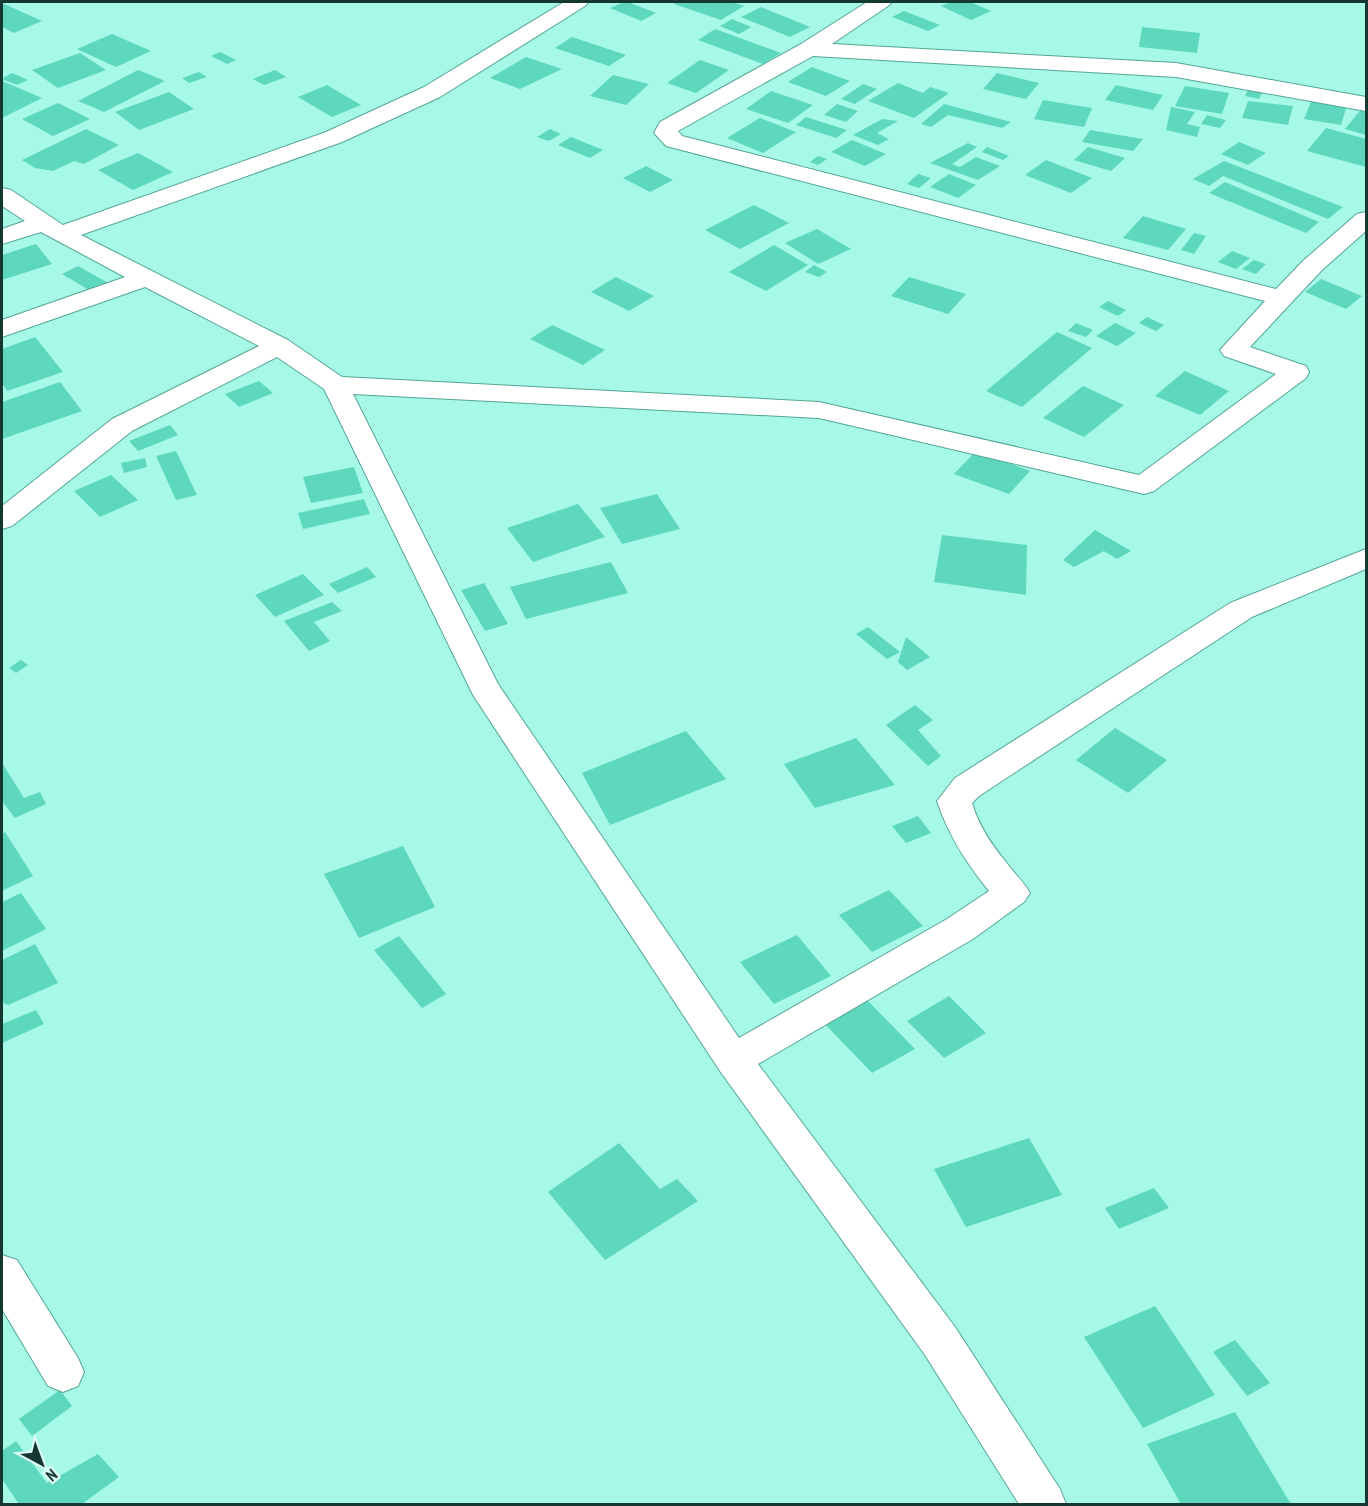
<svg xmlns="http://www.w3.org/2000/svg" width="1368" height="1506" viewBox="0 0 1368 1506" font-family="'PT Sans Narrow',sans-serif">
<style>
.building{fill:#5ed7bf}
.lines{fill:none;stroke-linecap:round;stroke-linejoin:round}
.street-casing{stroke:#53a695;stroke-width:2}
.street{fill:#fff;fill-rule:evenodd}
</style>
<rect width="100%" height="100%" fill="#a6f9e6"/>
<!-- building -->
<g class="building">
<polygon points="624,2 628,2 656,13 641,21 610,8"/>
<polygon points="677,2 732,2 744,6 721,20 674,4"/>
<polygon points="951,2 970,2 991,11 971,20 941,6"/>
<polygon points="2,3 42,21 14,33 2,27"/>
<polygon points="761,7 810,27 790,37 741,17"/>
<polygon points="904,11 940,25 928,31 892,17"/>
<polygon points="732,19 751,27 739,34 720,26"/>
<polygon points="1142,27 1200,33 1197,53 1139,47"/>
<polygon points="715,29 781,53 763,64 698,40"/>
<polygon points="112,34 151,51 116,67 77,49"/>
<polygon points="572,37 626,55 609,66 555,48"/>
<polygon points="220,52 236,60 227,64 211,56"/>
<polygon points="80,53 106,70 58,88 32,70"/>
<polygon points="526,57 562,69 520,89 490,78"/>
<polygon points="700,60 729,70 696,93 667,83"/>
<polygon points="812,67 850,81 826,96 788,82"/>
<polygon points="138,70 165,81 104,112 78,101"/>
<polygon points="275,70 286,77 264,85 253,79"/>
<polygon points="199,72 207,77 189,83 182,78"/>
<polygon points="12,73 28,80 17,85 2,79"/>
<polygon points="997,73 1039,83 1026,99 983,89"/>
<polygon points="613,75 649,84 626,105 590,96"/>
<polygon points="2,81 42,98 2,118"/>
<polygon points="898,83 923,93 930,87 949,93 914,118 868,101"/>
<polygon points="863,84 877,89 855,104 841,99"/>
<polygon points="327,85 361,105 332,117 298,97"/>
<polygon points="1116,85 1163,95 1153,110 1105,100"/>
<polygon points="1185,86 1229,93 1222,114 1175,106"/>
<polygon points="1248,90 1262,93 1259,99 1245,96"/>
<polygon points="771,91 813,105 788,123 746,109"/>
<polygon points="169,92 194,109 139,130 115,112"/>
<polygon points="1312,99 1347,105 1341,125 1304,119"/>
<polygon points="1043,100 1092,108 1084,127 1034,119"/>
<polygon points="1248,101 1293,106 1288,125 1242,118"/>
<polygon points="58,103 90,119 53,136 22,119"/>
<polygon points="837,104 858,111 846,122 824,115"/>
<polygon points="944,104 1011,122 1002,128 948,115 931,127 921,124"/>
<polygon points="1171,107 1195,112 1187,124 1200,127 1197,137 1166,130"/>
<polygon points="1362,108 1366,109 1366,135 1345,129"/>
<polygon points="1207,115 1226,120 1220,128 1201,124"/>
<polygon points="806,117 847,130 836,138 796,125"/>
<polygon points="760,118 796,132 763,153 727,138"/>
<polygon points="882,119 898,121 877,133 889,139 878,145 853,135"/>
<polygon points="1326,128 1366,139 1366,167 1307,151"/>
<polygon points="86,129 119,145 84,164 74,161 53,171 35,168 22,160"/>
<polygon points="550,129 561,134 549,141 537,137"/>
<polygon points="1090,130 1143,139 1133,151 1082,142"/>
<polygon points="571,137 603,150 590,158 558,145"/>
<polygon points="852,140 886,154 865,166 831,152"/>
<polygon points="1239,142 1266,153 1248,165 1221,154"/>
<polygon points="968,143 977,147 952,164 960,167 976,157 1000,166 978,180 930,163"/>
<polygon points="987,147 1009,156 1003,160 982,152"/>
<polygon points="1088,147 1125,158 1111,171 1074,160"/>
<polygon points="138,153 173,172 133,190 98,170"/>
<polygon points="818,156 827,159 818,165 810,162"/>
<polygon points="1046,160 1092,178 1071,193 1025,175"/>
<polygon points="1224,161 1343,207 1328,219 1223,176 1209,186 1193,179"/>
<polygon points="646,166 673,180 650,192 623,178"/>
<polygon points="918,174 931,178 919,188 907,184"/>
<polygon points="949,174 976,185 958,198 930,187"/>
<polygon points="1225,182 1319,222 1306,233 1209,193"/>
<polygon points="754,205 789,223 740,249 705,230"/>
<polygon points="1143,216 1186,229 1168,250 1123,238"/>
<polygon points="817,229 851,249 818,264 785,243"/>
<polygon points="1194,233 1206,236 1194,254 1181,250"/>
<polygon points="36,244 52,264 2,280 2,255"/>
<polygon points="774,245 808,265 766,291 729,272"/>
<polygon points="1232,251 1250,258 1236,269 1218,262"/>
<polygon points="1254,260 1266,264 1256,274 1242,269"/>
<polygon points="814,265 827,272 819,277 805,272"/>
<polygon points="78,266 110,284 94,293 62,274"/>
<polygon points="616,277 654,296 629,311 591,292"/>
<polygon points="909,277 966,294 948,314 891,296"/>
<polygon points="1321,279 1362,296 1346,309 1305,292"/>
<polygon points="1108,301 1126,310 1118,316 1099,307"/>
<polygon points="1147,317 1164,325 1156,331 1139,323"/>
<polygon points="1076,323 1093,330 1086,337 1068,331"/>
<polygon points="1115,323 1136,333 1117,346 1096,336"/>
<polygon points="552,325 605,350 583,365 530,339"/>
<polygon points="1057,332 1092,348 1022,407 986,391"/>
<polygon points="35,337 63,372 7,391 2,383 2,349"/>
<polygon points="1185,371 1229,391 1200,415 1155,396"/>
<polygon points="259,381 273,393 239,407 225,394"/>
<polygon points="60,382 82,411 2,439 2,402"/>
<polygon points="1083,386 1124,405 1084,437 1043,418"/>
<polygon points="170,425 178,435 138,451 129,441"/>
<polygon points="176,451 197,495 176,500 156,456"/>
<polygon points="976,451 1030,471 1009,494 954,474"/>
<polygon points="145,458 147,467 124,473 121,463"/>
<polygon points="354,467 363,493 311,503 303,477"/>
<polygon points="111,475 138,500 100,517 74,491"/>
<polygon points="657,494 680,529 622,544 600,508"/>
<polygon points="364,499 370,514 303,529 298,513"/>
<polygon points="578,504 605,537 533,562 507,528"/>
<polygon points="1095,530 1131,551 1117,559 1104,551 1074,567 1063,560"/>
<polygon points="942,535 1027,545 1026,595 934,582"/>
<polygon points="611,562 628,593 526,619 510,587"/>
<polygon points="367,567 376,577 338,593 329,584"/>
<polygon points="303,574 324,595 275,617 255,595"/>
<polygon points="484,583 508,624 485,631 461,590"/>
<polygon points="332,602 342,611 314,622 330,641 309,651 284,621"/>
<polygon points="868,627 900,652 887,659 856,634"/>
<polygon points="906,637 930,657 907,670 898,662"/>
<polygon points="21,660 28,665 16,673 9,668"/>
<polygon points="915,705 933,720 918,730 941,756 928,766 886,725"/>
<polygon points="1115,728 1167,760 1128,793 1076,760"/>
<polygon points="686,731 726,779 610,825 582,773"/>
<polygon points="856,738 895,785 815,808 784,764"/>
<polygon points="2,763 24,798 40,792 46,804 15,818 2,801"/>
<polygon points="918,816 931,833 906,843 892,826"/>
<polygon points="5,832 33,876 2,891 2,834"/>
<polygon points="403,846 435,907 359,938 324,874"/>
<polygon points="889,890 923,926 872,952 839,915"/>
<polygon points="21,893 46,929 2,951 2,902"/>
<polygon points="797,935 831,976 774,1004 740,962"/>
<polygon points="399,936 446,994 422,1008 374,950"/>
<polygon points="35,944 58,983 8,1005 2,1002 2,960"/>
<polygon points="949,996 986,1033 944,1058 907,1021"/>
<polygon points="866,999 915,1049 872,1073 824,1023"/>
<polygon points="36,1010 44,1024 2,1043 2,1024"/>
<polygon points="1029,1138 1062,1195 966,1227 934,1169"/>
<polygon points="619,1143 660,1189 677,1179 698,1201 605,1260 548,1192"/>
<polygon points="1154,1188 1169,1208 1119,1229 1105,1208"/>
<polygon points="1155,1306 1215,1395 1143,1428 1084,1337"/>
<polygon points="1235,1340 1270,1383 1247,1396 1213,1352"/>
<polygon points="60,1390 72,1406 32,1436 19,1419"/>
<polygon points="1235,1412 1291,1504 1181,1504 1147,1444"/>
<polygon points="16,1441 47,1483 98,1454 119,1477 82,1504 19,1504 2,1479 2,1451"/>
</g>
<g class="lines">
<defs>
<g id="street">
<path d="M564,2H589L585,6L440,97L342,142L81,235L288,340L342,377L819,402L1139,475L1276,374L1224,356L1220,350L1265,301L666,146L654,133L660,122L801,44L867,2H892L888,6L832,44L1176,63L1366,97V111L1176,77L813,56L678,131L682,136L1276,289L1304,260L1357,214L1366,212V231L1322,270L1250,347L1306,366L1309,372L1306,378L1154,491L1144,494L819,418L353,394L498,684L739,1038L947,919L989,891C967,864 948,835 937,801L955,778L1230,603L1366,549V569L1252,617L979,796L972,803C979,826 991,844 1006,862C1014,873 1023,881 1030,893L1024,902L973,939L758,1064L955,1327L1060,1489L1066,1504H1019L925,1355L720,1071L473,695L324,389L277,357L132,431L12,526L2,529V506L112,419L259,346L145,287L2,337V320L125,277L41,232L2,244V229L25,221L2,206V188L11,190L63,225L326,132L424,87Z"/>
<polygon points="2,1255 17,1260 78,1358 84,1372 78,1386 63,1392 48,1386 2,1309"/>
</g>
</defs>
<!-- street casing -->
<use href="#street" class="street-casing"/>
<!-- street -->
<use href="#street" class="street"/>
</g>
<!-- border -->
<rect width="1368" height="1506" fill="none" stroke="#143730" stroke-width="6"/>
<!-- north arrow -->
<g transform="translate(42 1464) rotate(139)" stroke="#dcfbf3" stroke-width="4.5" paint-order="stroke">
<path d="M0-4.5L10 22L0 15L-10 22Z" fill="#143730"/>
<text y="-9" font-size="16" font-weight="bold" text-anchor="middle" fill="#143730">N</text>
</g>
</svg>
